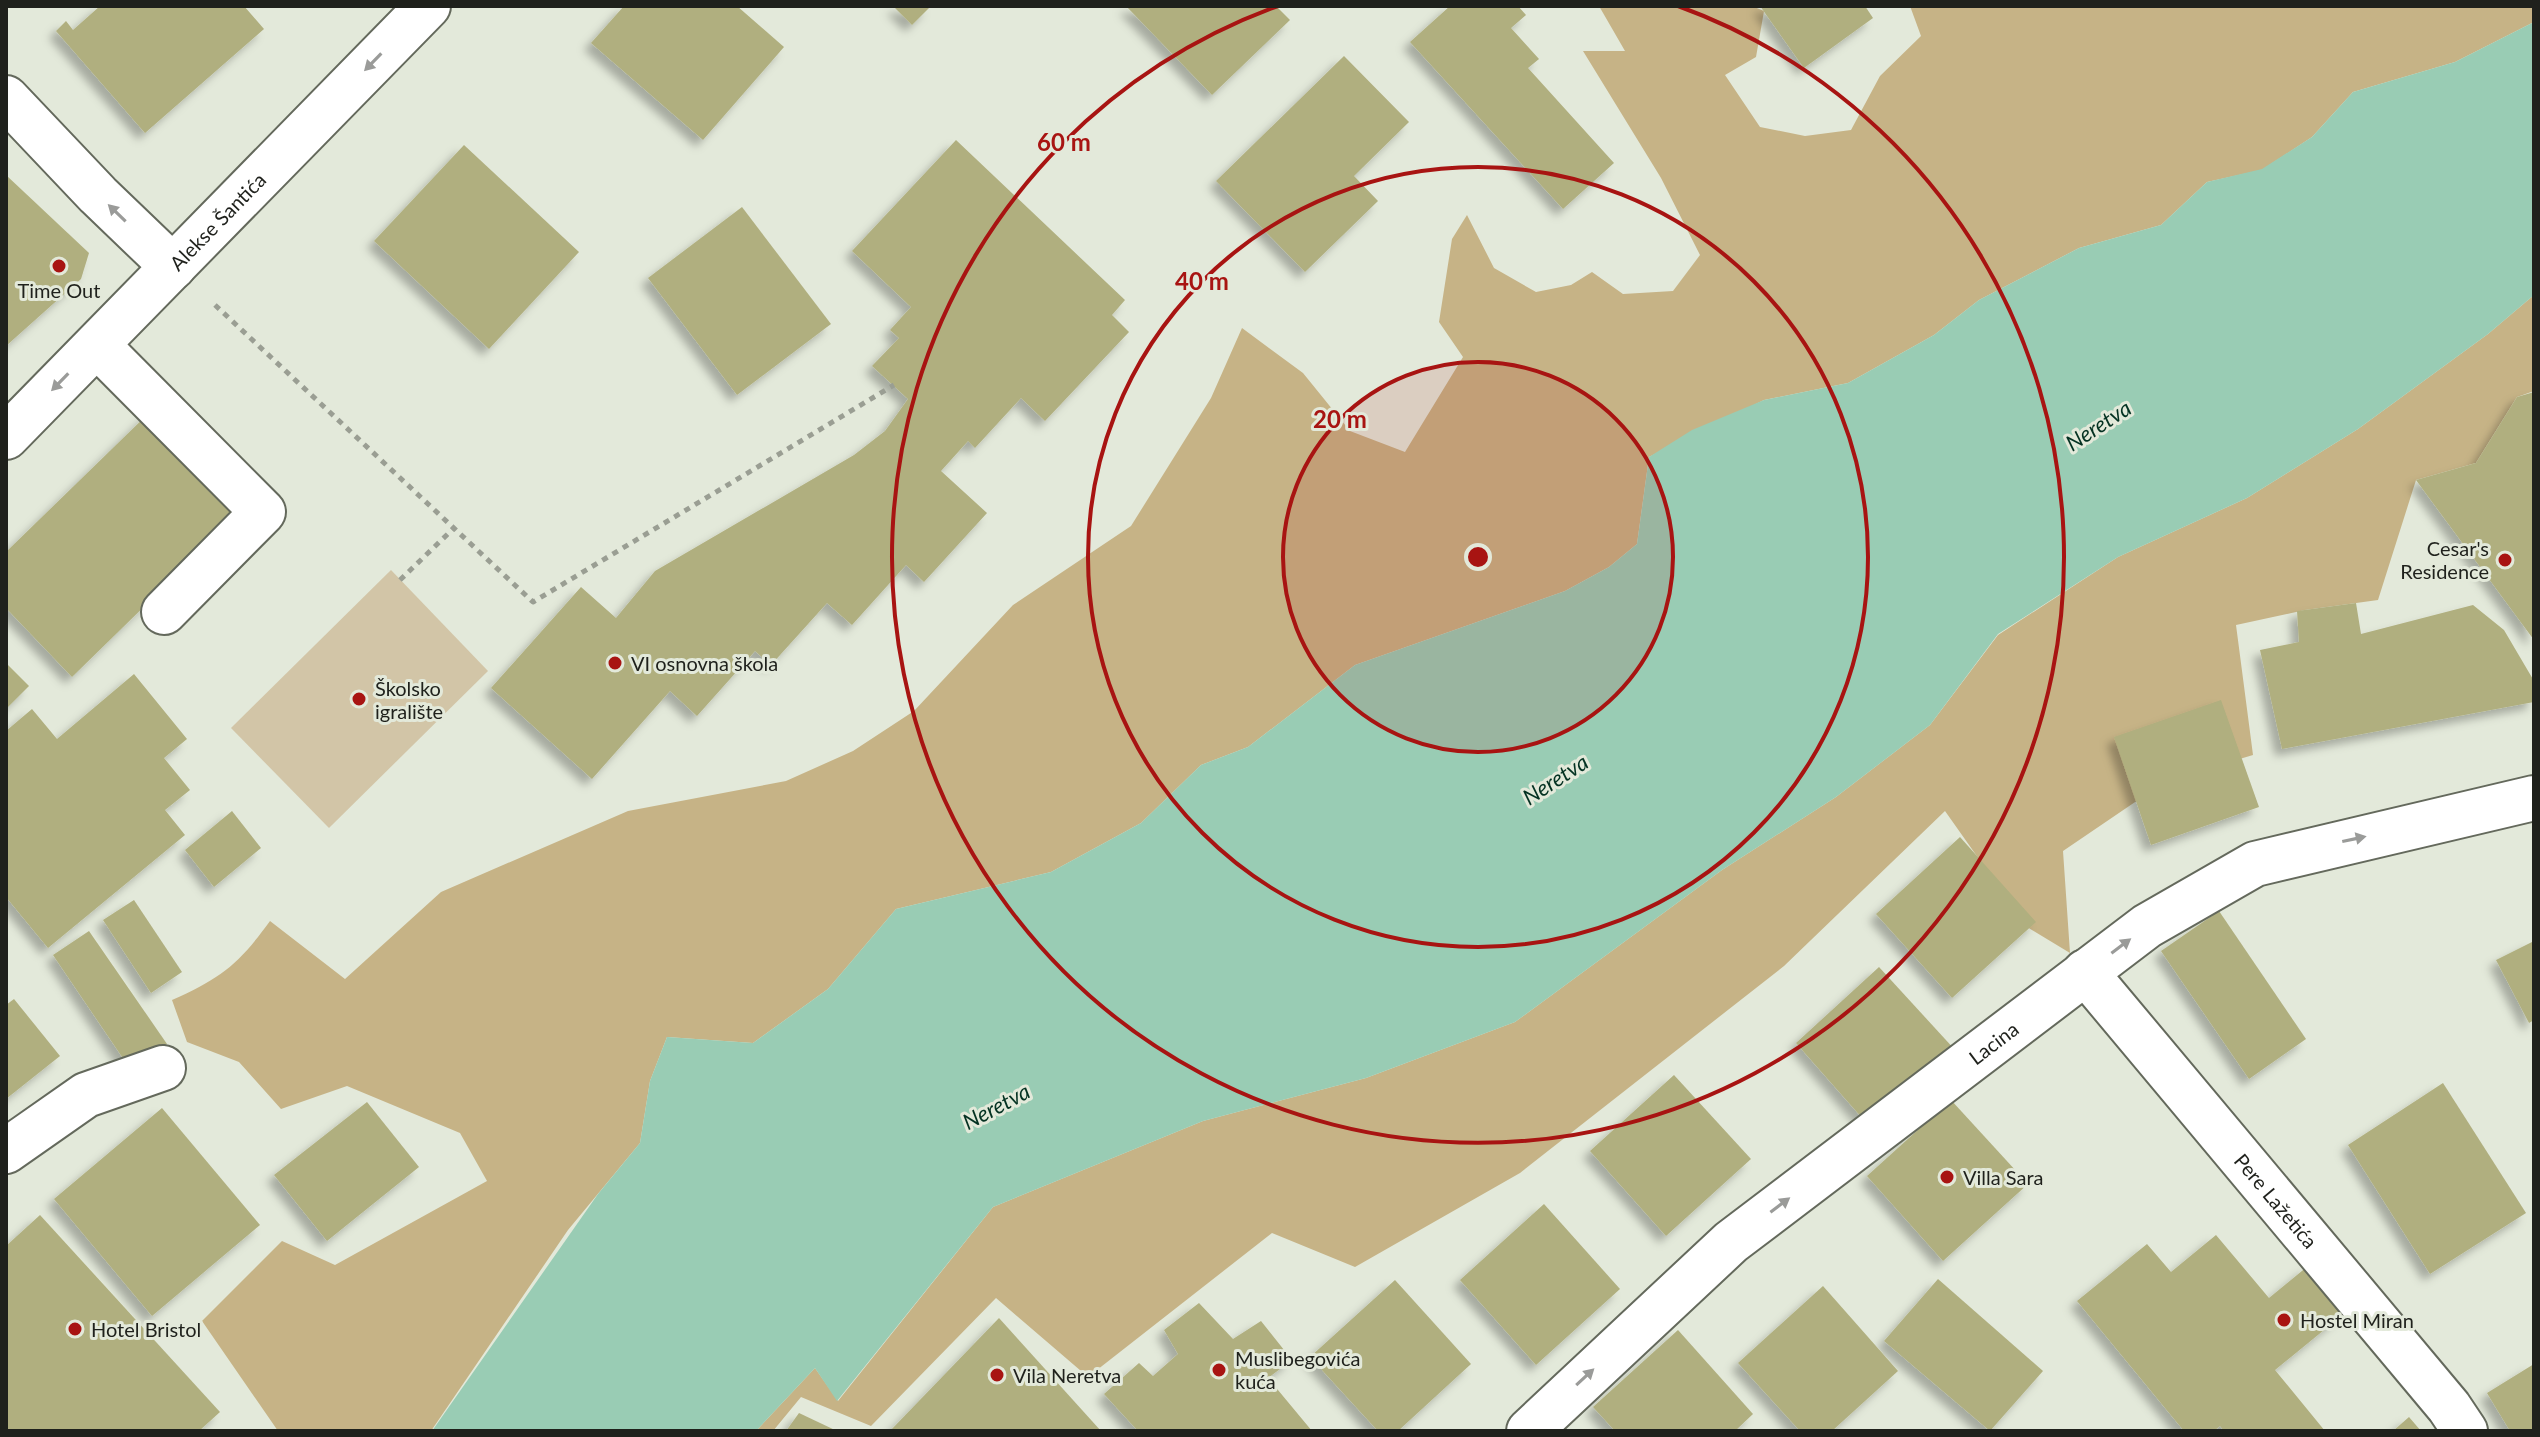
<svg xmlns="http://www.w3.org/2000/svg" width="2540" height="1437" viewBox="0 0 2540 1437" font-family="Lato,sans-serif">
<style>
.green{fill:#d2c5a7}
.forest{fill:#c6b386}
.water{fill:#99ccb4}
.building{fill:#b0af7f;filter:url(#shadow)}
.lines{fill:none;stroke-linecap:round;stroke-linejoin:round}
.minor-casing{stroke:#64695c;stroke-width:48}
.path{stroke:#9a9e93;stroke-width:5;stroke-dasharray:6 6;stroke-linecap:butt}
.minor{stroke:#fff;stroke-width:44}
.oneway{fill:#9a9b99}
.ring{fill:none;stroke:#a81412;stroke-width:4}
.poi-dot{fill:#a81412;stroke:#e3e9da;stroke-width:3}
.labels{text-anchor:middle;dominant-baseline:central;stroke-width:6;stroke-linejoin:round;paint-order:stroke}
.street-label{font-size:20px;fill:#1f211c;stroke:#e3e9da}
.poi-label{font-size:20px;fill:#1f211c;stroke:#e3e9da;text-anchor:start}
.water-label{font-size:22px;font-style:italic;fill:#043222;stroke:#e3e9da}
.centre{fill:#a81412;stroke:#e3e9da;stroke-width:4}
.ring-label{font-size:24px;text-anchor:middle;font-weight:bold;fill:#a81412;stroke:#e3e9da;stroke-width:6;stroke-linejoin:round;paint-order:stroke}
</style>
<defs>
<filter id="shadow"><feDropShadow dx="-7" dy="7" stdDeviation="4" flood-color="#0004"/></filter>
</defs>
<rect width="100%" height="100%" fill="#e3e9da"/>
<!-- green -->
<polygon class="green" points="391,570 488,671 329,828 231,728"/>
<!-- forest -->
<g class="forest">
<path d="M1599,6H1752L1764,11L1756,57L1725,75L1760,127L1805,136L1851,130L1880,76L1921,36L1910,6H2534V22L2455,62L2353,92L2312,137L2262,170L2207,182L2161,225L2079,248L1979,300L1934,335L1848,383L1764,400L1649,457L1637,544L1609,567L1565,591L1355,665L1248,747L1201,765L1141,823L1051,872L896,909L828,989L753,1043L667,1037L650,1081L640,1143L568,1230L431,1431H278L202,1321L282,1241L335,1265L487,1181L460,1133L347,1086L281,1109L239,1062L187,1042L172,1000C221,978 238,965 270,921L345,979L441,892L628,811L786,781L853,751L914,711L1013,605L1131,526L1211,398L1242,328L1303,373L1350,431L1405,452L1463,357L1439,322L1452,239L1467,215L1494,268L1536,292L1571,285L1592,272L1623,294L1673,291L1700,255L1661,178L1583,51H1625Z"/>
<polygon points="2534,295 2534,391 2517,397 2476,463 2416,480 2378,600 2305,610 2236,625 2253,755 2166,781 2063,851 2070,953 2027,927 1945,811 1784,966 1520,1173 1355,1267 1272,1233 1088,1377 996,1298 871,1426 801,1397 773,1431 756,1431 815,1368 838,1401 993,1207 1203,1121 1366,1078 1515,1022 1722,870 1836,797 1930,725 1998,635 2118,557 2247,498 2358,429 2488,334"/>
</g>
<!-- water -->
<polygon class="water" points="2534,22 2534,295 2488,334 2358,429 2247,498 2118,557 1998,634 1930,725 1836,797 1722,870 1515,1022 1366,1078 1203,1121 993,1207 837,1401 815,1368 756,1431 432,1431 598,1194 640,1143 650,1081 667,1037 753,1043 828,989 896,909 1051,872 1141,823 1201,765 1248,747 1355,665 1565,591 1609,567 1637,544 1649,457 1692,430 1764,400 1848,383 1934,335 1979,300 2079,248 2161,225 2207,182 2262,169 2312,137 2353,92 2455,62"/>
<!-- building -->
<g class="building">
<polygon points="100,6 244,6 264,29 145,133 56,31 66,21 73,30"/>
<polygon points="624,6 737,6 784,47 703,140 591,43"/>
<polygon points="893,6 931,6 912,25"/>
<polygon points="1126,6 1276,6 1290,20 1212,95"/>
<polygon points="1450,6 1518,6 1526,15 1511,28 1539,59 1528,68 1614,163 1563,209 1410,42"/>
<polygon points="1760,6 1865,6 1873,18 1804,68"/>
<polygon points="1344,56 1409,122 1354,176 1378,201 1305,272 1216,181"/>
<polygon points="956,140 1125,300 1112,315 1129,332 1045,421 1021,398 975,448 968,441 941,471 987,513 924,582 906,565 852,625 827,603 771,665 755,651 697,716 670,691 592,779 491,688 581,587 616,618 655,571 854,455 885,431 908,399 872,366 899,338 890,330 911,307 852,251"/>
<polygon points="464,145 579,252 489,349 374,241"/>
<polygon points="6,175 89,253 81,279 6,346"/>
<polygon points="742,207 831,324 737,395 648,278"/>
<polygon points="2534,392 2534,640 2416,480 2476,463 2517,397"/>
<polygon points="152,410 246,507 72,677 6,608 6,552"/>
<polygon points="2356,603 2361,634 2473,605 2504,630 2534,681 2534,702 2282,749 2260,650 2299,642 2297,611"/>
<polygon points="6,663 29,686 6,709"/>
<polygon points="134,674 187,739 164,758 190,790 165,810 185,835 48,948 6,897 6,731 32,709 57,739"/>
<polygon points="2221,700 2259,807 2151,845 2114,737"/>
<polygon points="232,811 261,848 214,887 185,850"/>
<polygon points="1960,837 2036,922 1952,998 1876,914"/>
<polygon points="134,900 182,972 151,993 103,920"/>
<polygon points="2219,911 2306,1039 2249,1079 2161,951"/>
<polygon points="89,931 167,1044 131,1070 53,955"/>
<polygon points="2534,941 2534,1020 2529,1023 2496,960"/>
<polygon points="1879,967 1956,1051 1871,1128 1796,1043"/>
<polygon points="14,999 60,1056 6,1099 6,1005"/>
<polygon points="1674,1075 1751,1159 1666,1236 1590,1151"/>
<polygon points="2443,1083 2526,1213 2430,1274 2348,1145"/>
<polygon points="1951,1100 2028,1184 1943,1261 1867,1176"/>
<polygon points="367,1102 419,1167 327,1241 274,1175"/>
<polygon points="162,1108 260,1225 152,1316 54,1199"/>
<polygon points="1544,1204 1620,1289 1536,1365 1460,1280"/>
<polygon points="40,1215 220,1412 199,1431 6,1431 6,1246"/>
<polygon points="2216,1235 2269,1298 2308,1266 2346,1312 2275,1370 2325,1431 2224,1431 2220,1426 2214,1431 2184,1431 2077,1301 2147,1244 2171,1272"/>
<polygon points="1938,1279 2043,1371 1990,1431 1884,1341"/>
<polygon points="1395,1280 1471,1364 1398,1431 1378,1431 1310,1357"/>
<polygon points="1823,1286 1898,1371 1832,1431 1800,1431 1738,1363"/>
<polygon points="1199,1303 1233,1339 1261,1321 1292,1360 1268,1378 1312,1431 1138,1431 1104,1394 1139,1363 1153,1376 1178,1354 1164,1330"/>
<polygon points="999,1318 1101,1431 890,1431"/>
<polygon points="1678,1330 1753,1414 1735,1431 1615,1431 1593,1407"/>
<polygon points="2534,1364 2534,1431 2510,1431 2487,1393"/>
<polygon points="799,1413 837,1431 786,1431"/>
<polygon points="2409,1417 2421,1431 2393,1431"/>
</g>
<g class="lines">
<defs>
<g id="minor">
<polyline points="6,98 98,195 173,267"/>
<polyline points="97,345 263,512 164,612"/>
<path id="s1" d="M6,437L428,6"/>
<path id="s2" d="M2085,972L2449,1407L2465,1431"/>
<polyline points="6,1151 86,1095 163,1068"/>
<path id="s3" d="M1529,1431L1731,1242L2147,926L2255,864L2534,798"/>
</g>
</defs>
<!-- minor casing -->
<use href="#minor" class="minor-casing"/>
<!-- path -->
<g class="path">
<polyline points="215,305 533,602 894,385"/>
<polyline points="400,580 454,528"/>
</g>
<!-- minor -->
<use href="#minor" class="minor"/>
</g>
<!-- one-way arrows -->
<defs><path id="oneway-solid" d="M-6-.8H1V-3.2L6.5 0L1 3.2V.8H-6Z" transform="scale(2)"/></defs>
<g class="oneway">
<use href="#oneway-solid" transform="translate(373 62) rotate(134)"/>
<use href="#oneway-solid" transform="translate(117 213) rotate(-136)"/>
<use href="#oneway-solid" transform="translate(60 382) rotate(134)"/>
<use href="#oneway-solid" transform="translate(2354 839) rotate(-12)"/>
<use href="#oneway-solid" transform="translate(2121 946) rotate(-37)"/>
<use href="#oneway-solid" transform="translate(1780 1205) rotate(-37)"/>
<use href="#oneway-solid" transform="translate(1585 1377) rotate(-43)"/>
</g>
<!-- distance rings -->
<circle cx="1478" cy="557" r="195" fill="#a81412" fill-opacity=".12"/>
<g class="ring">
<circle cx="1478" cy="557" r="195"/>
<circle cx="1478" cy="557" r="390"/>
<path d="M1678 6A586 586 0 1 1 1278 6"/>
</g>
<!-- markers -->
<g class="poi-dot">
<circle cx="59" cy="266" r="8"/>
<circle cx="2505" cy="560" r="8"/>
<circle cx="615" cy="663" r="8"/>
<circle cx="359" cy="699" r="8"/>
<circle cx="1947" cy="1177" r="8"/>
<circle cx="2284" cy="1320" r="8"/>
<circle cx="75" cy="1329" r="8"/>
<circle cx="1219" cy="1370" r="8"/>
<circle cx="997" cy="1375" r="8"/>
</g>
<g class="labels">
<!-- street labels -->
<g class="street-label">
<text stroke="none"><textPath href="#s1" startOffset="302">Alekse Šantića</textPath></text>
<text stroke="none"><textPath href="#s3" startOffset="606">Lacina</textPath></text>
<text stroke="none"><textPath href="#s2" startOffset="298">Pere Lažetića</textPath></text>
</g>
<!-- poi labels -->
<g class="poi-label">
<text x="59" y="290" text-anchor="middle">Time Out</text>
<text x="2489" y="548" text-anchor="end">Cesar's<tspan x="2489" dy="23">Residence</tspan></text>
<text x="631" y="663">VI osnovna škola</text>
<text x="375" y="688">Školsko<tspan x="375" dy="23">igralište</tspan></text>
<text x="1963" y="1177">Villa Sara</text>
<text x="2300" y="1320">Hostel Miran</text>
<text x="91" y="1329">Hotel Bristol</text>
<text x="1235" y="1358">Muslibegovića<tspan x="1235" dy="23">kuća</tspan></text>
<text x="1013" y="1375">Vila Neretva</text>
</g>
<!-- water labels -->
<g class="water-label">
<text transform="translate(2098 425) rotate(-33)">Neretva</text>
<text transform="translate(1555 779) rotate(-33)">Neretva</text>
<text transform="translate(996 1106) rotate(-28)">Neretva</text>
</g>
</g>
<circle cx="1478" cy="557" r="12" class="centre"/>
<g class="ring-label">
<text x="1064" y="151">60 m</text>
<text x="1202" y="290">40 m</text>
<text x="1340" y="428">20 m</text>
</g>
<!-- border -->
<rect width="2540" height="1437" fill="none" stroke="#1f211c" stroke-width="16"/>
</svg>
